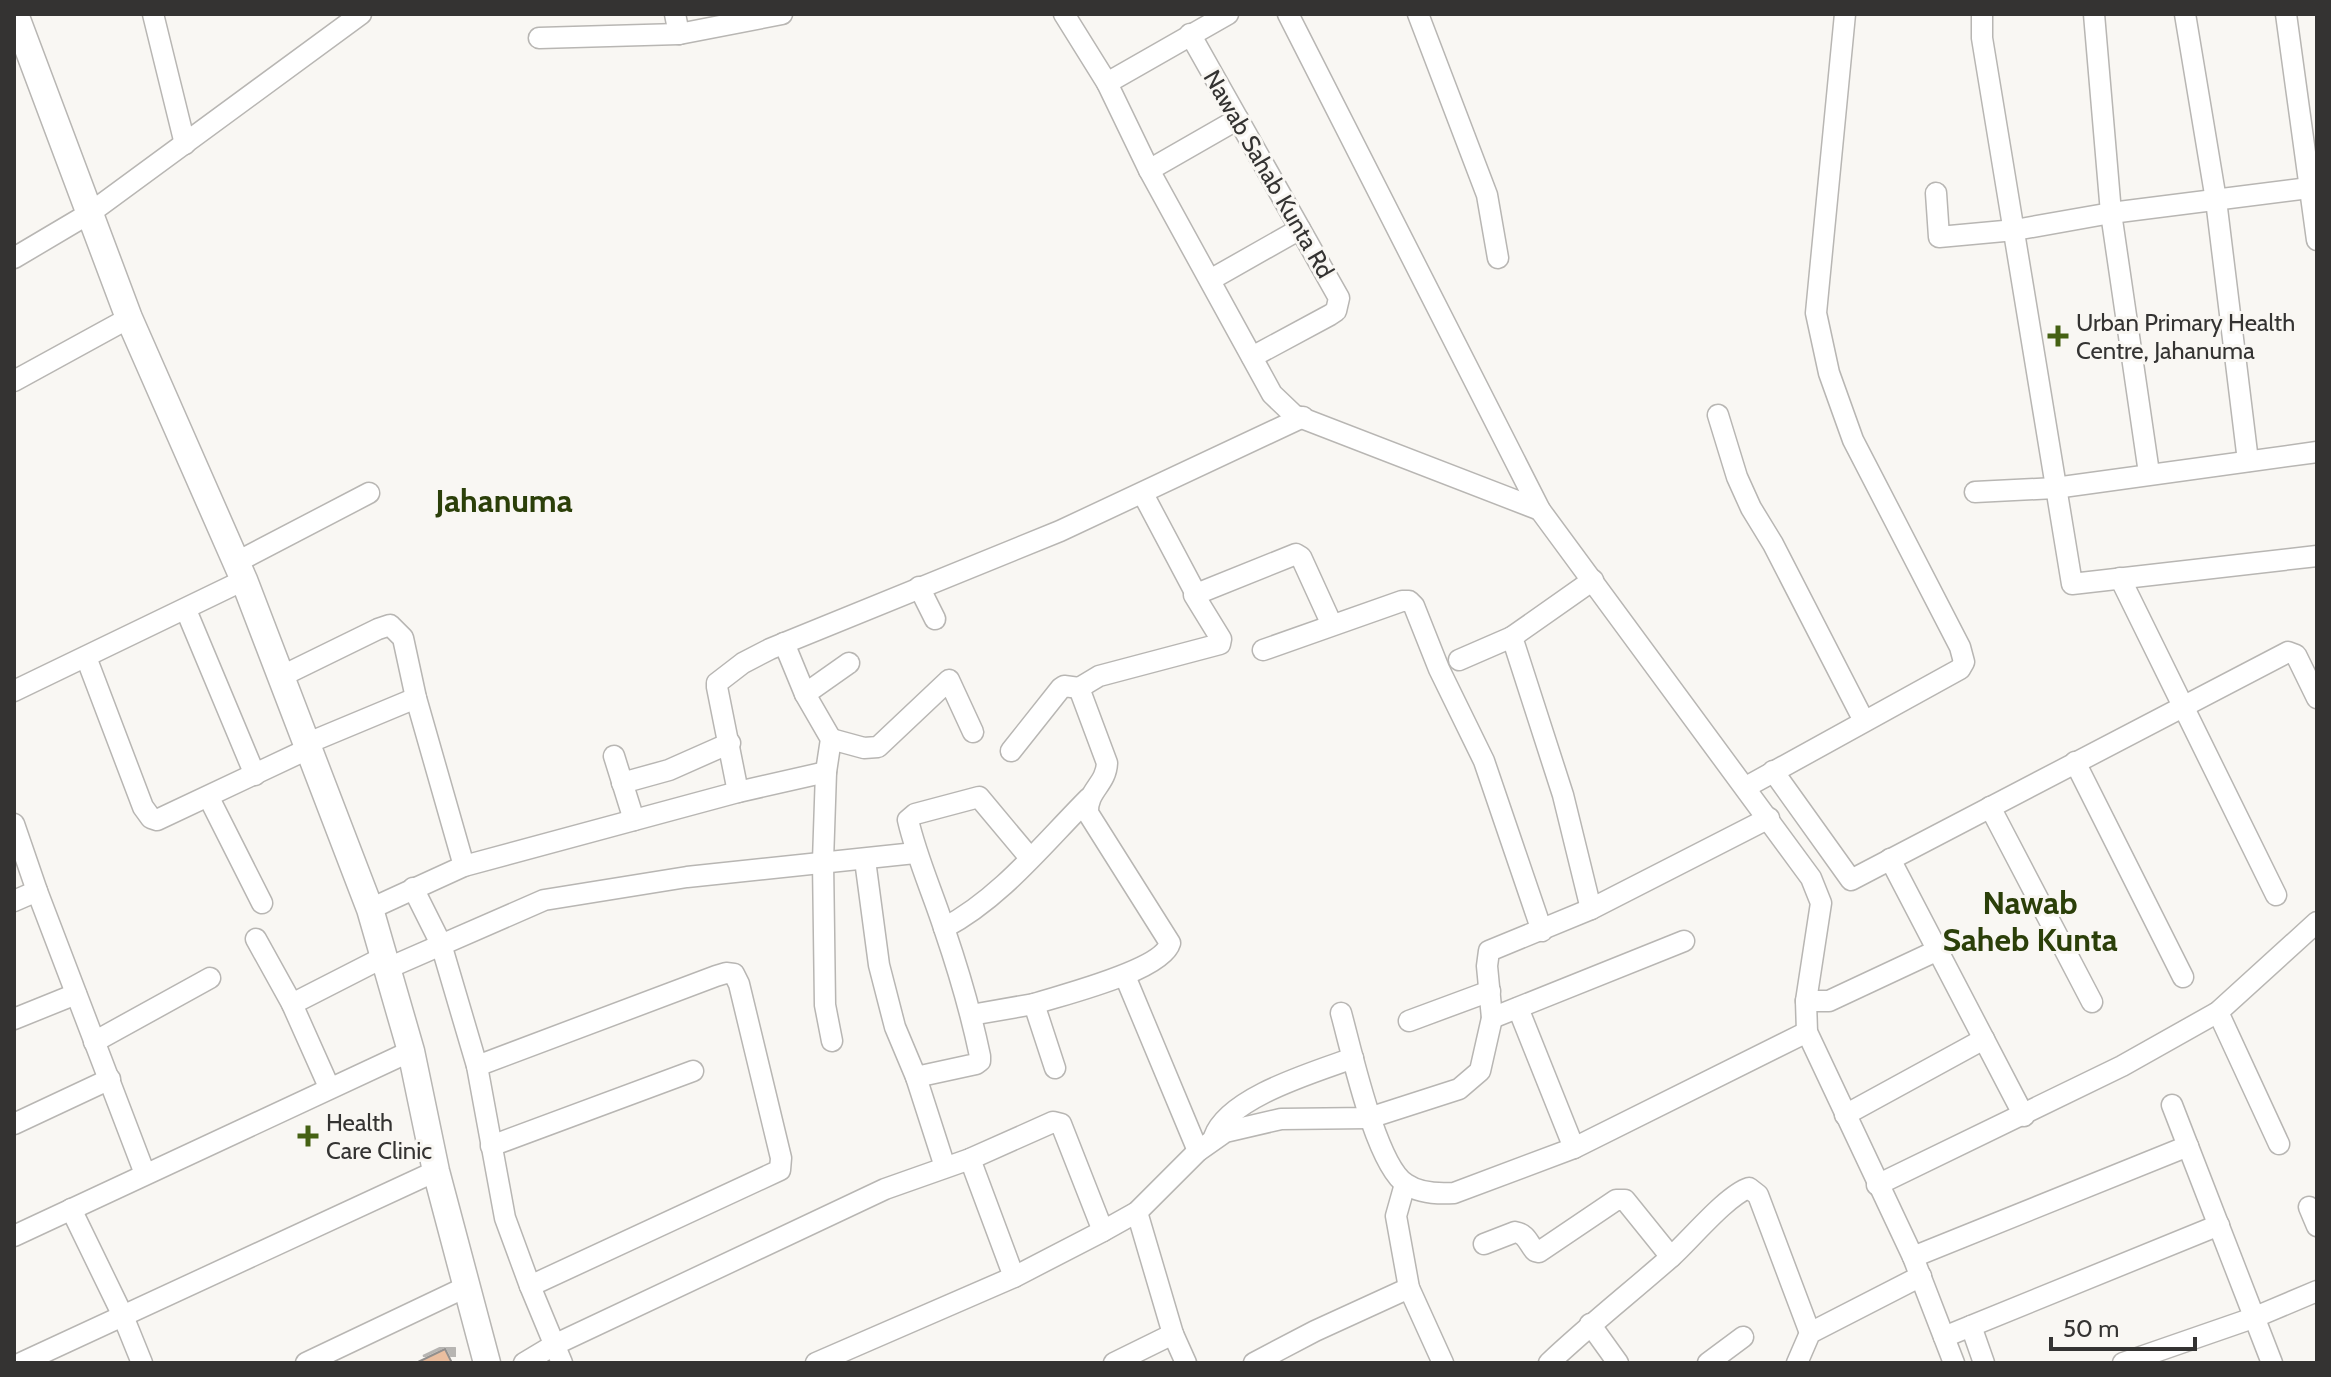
<svg xmlns="http://www.w3.org/2000/svg" width="2331" height="1377" viewBox="0 0 2331 1377" font-family="Cabin,sans-serif">
<style>
.building{fill:#eabe9f;stroke:#928f8d;stroke-width:2;filter:url(#shadow)}
.lines{fill:none;stroke-linecap:round;stroke-linejoin:round}
.minor-casing{stroke:#b8b6b3;stroke-width:23}
.major-casing{stroke:#b8b6b3;stroke-width:29}
.minor{stroke:#fff;stroke-width:20}
.major{stroke:#fff;stroke-width:26}
.poi-dot{fill:#456113;stroke:#f9f7f3;stroke-width:3}
.labels{text-anchor:middle;dominant-baseline:central;stroke-width:6;stroke-linejoin:round;paint-order:stroke}
.street-label{font-size:24px;fill:#343332;stroke:#f9f7f3}
.poi-label{font-size:24px;fill:#343332;stroke:#f9f7f3;text-anchor:start}
.district-label{font-size:32px;font-weight:bold;fill:#2b3f09;stroke:#f9f7f3}
</style>
<defs>
<filter id="shadow"><feDropShadow dx="7" dy="-7" stdDeviation="0" flood-color="#0004"/></filter>
</defs>
<rect width="100%" height="100%" fill="#f9f7f3"/>
<!-- building -->
<polygon class="building" points="445,1349 452,1363 416,1363"/>
<g class="lines">
<defs>
<g id="minor">
<polyline points="153,14 185,144"/>
<polyline points="675,14 679,34"/>
<polyline points="1064,14 1107,83 1149,170 1272,394 1294,415 1540,510"/>
<polyline points="1288,14 1540,510 1811,878 1821,903 1806,1001 1807,1032 1913,1257 1954,1363"/>
<polyline points="1418,14 1487,195 1498,258"/>
<polyline points="1982,14 1982,38 2072,584 2317,556"/>
<polyline points="2094,14 2111,213 2149,473"/>
<polyline points="2185,14 2216,200 2248,461"/>
<polyline points="2286,14 2317,240"/>
<polyline points="1190,34 1339,298 1336,311 1330,315 1252,357"/>
<polyline points="539,38 679,34 782,14"/>
<polyline points="1107,83 1228,14"/>
<polyline points="1149,170 1238,119"/>
<polyline points="1936,193 1939,237 2015,230 2111,213 2317,187"/>
<polyline points="14,258 90,213 361,14"/>
<polyline points="1210,280 1300,229"/>
<polyline points="14,381 129,318"/>
<polyline points="1718,415 1737,477 1751,508 1773,544 1864,721"/>
<polyline points="1975,492 2055,488 2317,452"/>
<polyline points="1143,494 1196,594"/>
<polyline points="235,563 369,493"/>
<polyline points="2120,578 2276,895"/>
<polyline points="919,587 935,619"/>
<polyline points="186,610 255,775"/>
<polyline points="784,643 805,694 831,739 826,772 823,861 825,1005 832,1041"/>
<polyline points="1263,650 1402,601 1409,601 1414,606 1439,669 1484,761 1542,931"/>
<polyline points="86,657 143,807 151,818 157,820 310,748"/>
<polyline points="1459,660 1512,637"/>
<polyline points="282,676 378,629 390,625 403,638 416,698 464,866"/>
<polyline points="14,691 244,580"/>
<polyline points="805,694 849,663"/>
<polyline points="831,739 864,748 878,747 949,680 973,732"/>
<polyline points="308,743 416,698"/>
<polyline points="1011,751 1061,688 1064,686 1079,688"/>
<polyline points="614,756 634,820"/>
<polyline points="2075,762 2183,977"/>
<polyline points="1773,771 1851,880 2288,652 2296,655 2317,698"/>
<polyline points="622,783 669,770 730,743"/>
<polyline points="1746,787 1960,669 1964,662 1960,647 1853,440 1829,373 1816,313 1845,14"/>
<polyline points="738,792 717,687 717,683 743,663 770,649 1060,531 1303,417"/>
<polyline points="209,798 262,903"/>
<polyline points="1990,807 2092,1002"/>
<polyline points="14,824 37,891 145,1174"/>
<polyline points="1890,859 2024,1116"/>
<polyline points="865,860 879,965 895,1027 916,1077 945,1167"/>
<polyline points="413,888 441,944 477,1066 505,1218 530,1286 562,1363"/>
<polyline points="14,901 37,891"/>
<polyline points="370,909 464,866 738,792 826,772"/>
<polyline points="1591,909 1563,795 1512,637 1593,580"/>
<path d="M944,928C1001,898 1044,843 1089,798"/>
<polyline points="256,939 292,1004 329,1087"/>
<polyline points="386,969 544,900 687,877 915,853"/>
<polyline points="1125,976 1198,1151"/>
<polyline points="1806,1001 1829,1001 1938,950"/>
<polyline points="292,1004 384,957"/>
<polyline points="1518,1008 1574,1148"/>
<polyline points="2218,1012 2279,1144"/>
<path d="M1341,1013C1351,1049 1376,1165 1406,1184C1419,1193 1439,1194 1454,1193L1574,1148L1807,1032"/>
<polyline points="971,1015 1034,1004"/>
<polyline points="1492,1018 1684,941"/>
<polyline points="14,1019 76,994"/>
<polyline points="1409,1021 1490,991"/>
<polyline points="94,1042 210,978"/>
<polyline points="477,1066 716,976 726,973 734,974 739,984 781,1158 780,1170 530,1286"/>
<path d="M1055,1068L1034,1004C1061,995 1162,971 1170,943L1088,813C1087,790 1106,785 1107,763L1079,688L1099,676L1220,644L1221,639L1194,595L1296,554L1301,557L1332,625"/>
<path d="M916,1077L976,1064L980,1061V1056C971,1013 959,972 945,931C933,893 917,859 908,820L915,814L979,797L1030,858"/>
<polyline points="2172,1105 2272,1363"/>
<polyline points="1845,1115 1984,1039"/>
<polyline points="14,1124 110,1079"/>
<path d="M1214,1137C1228,1097 1315,1072 1353,1058"/>
<polyline points="491,1146 693,1071"/>
<polyline points="970,1159 1014,1277"/>
<polyline points="1405,1184 1396,1216 1409,1288 1443,1363"/>
<polyline points="1877,1185 2122,1066 2218,1012 2317,922"/>
<polyline points="2309,1207 2317,1226"/>
<polyline points="71,1209 123,1316 142,1363"/>
<polyline points="14,1236 411,1051"/>
<path d="M1484,1244L1515,1232C1527,1234 1528,1243 1535,1251L1539,1252L1616,1200H1625L1671,1257"/>
<polyline points="1913,1257 2188,1146"/>
<polyline points="1590,1324 1618,1363"/>
<polyline points="1971,1326 1984,1363"/>
<polyline points="1173,1334 1186,1363"/>
<polyline points="1944,1337 2219,1225"/>
<polyline points="21,1363 436,1171"/>
<polyline points="306,1363 468,1286"/>
<polyline points="524,1363 554,1345 885,1189 970,1159 1053,1122 1061,1124 1103,1231"/>
<polyline points="816,1363 1014,1277 1103,1231 1137,1212 1198,1151 1225,1132 1281,1119 1369,1118 1459,1089 1480,1071 1492,1018 1487,966 1489,951 1591,909 1769,818"/>
<polyline points="1114,1363 1173,1334 1137,1212"/>
<polyline points="1254,1363 1315,1331 1409,1288"/>
<path d="M1549,1363C1588,1326 1630,1293 1671,1257C1690,1240 1727,1195 1749,1188L1758,1195L1810,1333"/>
<polyline points="1708,1363 1743,1337"/>
<polyline points="1797,1363 1810,1333 1921,1276"/>
<polyline points="2123,1363 2253,1318 2317,1291"/>
</g>
<polyline id="major" points="15,14 129,318 244,580 370,909 411,1051 436,1171 487,1363"/>
</defs>
<!-- minor casing -->
<use href="#minor" class="minor-casing"/>
<!-- major casing -->
<use href="#major" class="major-casing"/>
<!-- minor -->
<use href="#minor" class="minor"/>
<!-- major -->
<use href="#major" class="major"/>
</g>
<!-- markers -->
<g class="poi-dot">
<path d="M2054 324h8v8h8v8h-8v8h-8v-8h-8v-8h8z"/>
<path d="M304 1124h8v8h8v8h-8v8h-8v-8h-8v-8h8z"/>
</g>
<g class="labels">
<!-- street labels -->
<g class="street-label">
<text transform="translate(1269 174) rotate(60)">Nawab Sahab Kunta Rd</text>
</g>
<!-- poi labels -->
<g class="poi-label">
<text x="2076" y="322">Urban Primary Health<tspan x="2076" dy="28">Centre, Jahanuma</tspan></text>
<text x="326" y="1122">Health<tspan x="326" dy="28">Care Clinic</tspan></text>
</g>
<!-- district labels -->
<g class="district-label">
<text x="504" y="500">Jahanuma</text>
<text x="2030" y="902">Nawab<tspan x="2030" dy="37">Saheb Kunta</tspan></text>
</g>
</g>
<!-- border -->
<rect width="2331" height="1377" fill="none" stroke="#343332" stroke-width="32"/>
<!-- scale -->
<path d="M2051 1337v12h144v-12" fill="none" stroke="#343332" stroke-width="4"/>
<text x="2063" y="1337" font-size="24" fill="#343332" stroke="#f9f7f3" stroke-width="6" paint-order="stroke">50 m</text>
</svg>
